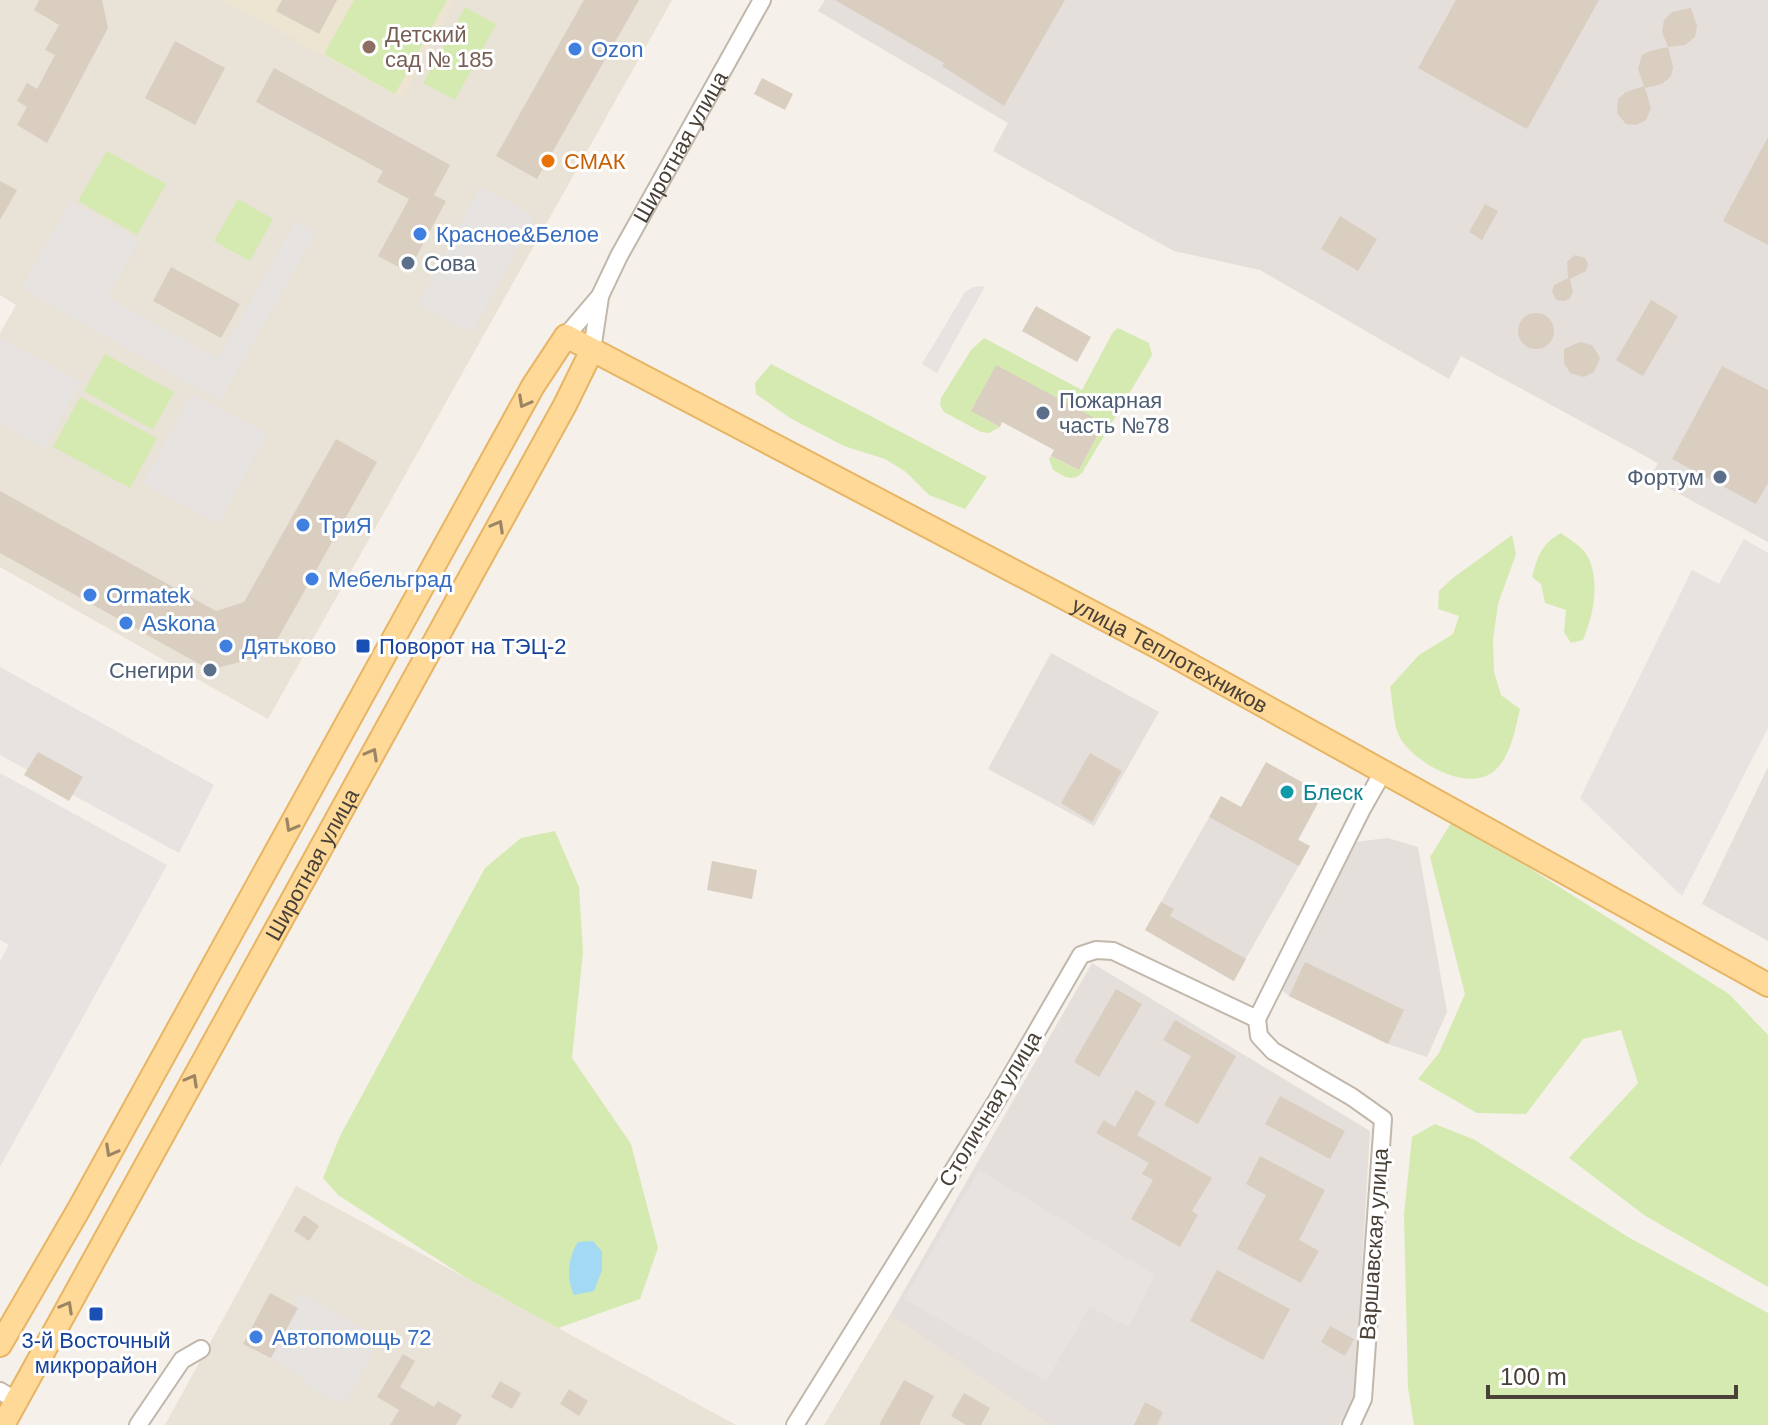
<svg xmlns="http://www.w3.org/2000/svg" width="1768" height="1425" viewBox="0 0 1768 1425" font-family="Helvetica,sans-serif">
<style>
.residential{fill:#e9e2d7}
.industrial{fill:#e4dfda}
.education{fill:#eee4d2}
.green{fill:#d5eab1}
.parking{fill:#e6e3e1}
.water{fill:#a4d9f3}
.building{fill:#dacec1}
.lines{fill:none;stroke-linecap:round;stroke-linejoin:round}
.minor-casing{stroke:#c1b7ab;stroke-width:20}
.major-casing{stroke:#e7b564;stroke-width:26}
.minor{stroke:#fff;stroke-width:16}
.major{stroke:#ffd998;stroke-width:22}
.oneway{stroke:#9b8563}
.education-dot{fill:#8d6e63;stroke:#fff;stroke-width:3}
.shop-dot{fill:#3f7fe0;stroke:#fff;stroke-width:3}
.food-dot{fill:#e8710a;stroke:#fff;stroke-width:3}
.service-dot{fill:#5c6f8a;stroke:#fff;stroke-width:3}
.transit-dot{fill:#1a4fb4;stroke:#fff;stroke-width:3}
.culture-dot{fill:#0f9aa8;stroke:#fff;stroke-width:3}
.labels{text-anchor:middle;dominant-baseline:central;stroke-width:6;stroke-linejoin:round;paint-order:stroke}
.education-label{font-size:22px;fill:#785e54;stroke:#fff;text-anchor:start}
.shop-label{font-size:22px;fill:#366cbe;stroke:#fff;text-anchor:start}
.street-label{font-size:22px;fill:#494037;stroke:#fff}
.food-label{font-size:22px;fill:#c56008;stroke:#fff;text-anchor:start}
.service-label{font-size:22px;fill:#4e5e75;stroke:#fff;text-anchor:start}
.transit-label{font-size:22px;fill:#164399;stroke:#fff;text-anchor:start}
.culture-label{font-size:22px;fill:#0d838f;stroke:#fff;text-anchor:start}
</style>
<rect width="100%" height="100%" fill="#f5f0e9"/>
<!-- residential -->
<g class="residential">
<polygon points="0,0 672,0 268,719 0,567 0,333 16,305 0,295"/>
<polygon points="296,1186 468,1279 736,1425 165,1425"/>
<polygon points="890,1315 1049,1425 824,1425"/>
</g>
<!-- industrial -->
<g class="industrial">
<polygon points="825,0 1768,0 1768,542 1650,478 1658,463 1461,356 1449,379 1260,270 1174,251 993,151 1008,123 818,11"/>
<polygon points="1051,653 1159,712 1094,826 988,769"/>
<polygon points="1768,767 1768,941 1702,904"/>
<polygon points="1221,796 1310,846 1233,981 1145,930"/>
<polygon points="1388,838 1418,847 1447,1012 1427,1057 1388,1044 1289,996 1278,987 1355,842"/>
<polygon points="1092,963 1370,1131 1354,1398 1339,1425 1049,1425 890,1315"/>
</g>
<!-- education -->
<polygon class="education" points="222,0 454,0 402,99"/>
<!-- green -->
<g class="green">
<polygon points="354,0 447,0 395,94 324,54"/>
<polygon points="465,7 496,24 455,100 423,83"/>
<polygon points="107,151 166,184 137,235 78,201"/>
<polygon points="238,199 273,219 250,261 214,241"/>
<path d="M1118,328L1149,343L1152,355L1082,473C1071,483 1064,476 1053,470L1049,459L1051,456L1079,470L1104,423L972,411L1000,427L989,433L981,432L944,412L940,405L941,398L971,350L984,338L1082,390L1113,332Z"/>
<polygon points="105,354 174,392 153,430 84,391"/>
<polygon points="771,364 987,477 965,509 929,495 906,472 885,459 844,446 790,418 756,394 755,383"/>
<polygon points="80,397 157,438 130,488 53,447"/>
<path d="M1561,533C1570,540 1584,547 1589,559C1600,585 1593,616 1583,640L1571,643L1564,632L1566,610L1545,603L1541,584L1532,577C1538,556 1541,544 1561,533Z"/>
<path d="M1512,535L1516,554L1498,604L1493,640L1494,672L1501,695L1520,709C1515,729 1511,757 1494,771C1468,793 1418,764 1402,741C1393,728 1393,702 1390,687L1419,655L1453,634L1459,616L1438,609L1439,591L1453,578Z"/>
<polygon points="1453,820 1729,994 1768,1035 1768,1287 1644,1215 1569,1158 1638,1083 1621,1030 1583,1039 1526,1114 1477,1113 1418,1079 1439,1053 1465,994 1430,857"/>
<polygon points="555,831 579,887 583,952 572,1058 631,1144 658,1248 640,1299 558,1328 468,1279 338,1195 323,1178 340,1136 485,868 521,838"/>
<polygon points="1435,1124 1475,1140 1628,1237 1768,1313 1768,1425 1414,1425 1408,1388 1404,1215 1412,1137"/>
</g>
<!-- parking -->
<g class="parking">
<polygon points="480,187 534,216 472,333 418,305"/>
<polygon points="70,202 139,241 107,297 218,359 296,221 316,232 220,401 21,288"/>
<polygon points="985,286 937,373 922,364 965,292 973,287"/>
<polygon points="0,338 81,382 44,448 0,423"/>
<polygon points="192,393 267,434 218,524 143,483"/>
<polygon points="1744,539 1768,553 1768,728 1682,896 1580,798 1692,570 1719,584"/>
<polygon points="0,667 214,785 179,853 0,755"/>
<polygon points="0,773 167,865 0,1167 0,961 9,945 0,940"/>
<polygon points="979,1170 1155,1275 1129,1327 1090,1307 1046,1381 904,1299"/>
<polygon points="300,1293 380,1338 344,1405 306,1385 303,1377 271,1358 297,1308 293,1305"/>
</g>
<!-- water -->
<path class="water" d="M593,1241L602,1252V1270L594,1291L574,1295C566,1279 568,1257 578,1242Z"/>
<!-- building -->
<g class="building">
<polygon points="39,0 102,0 108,28 47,143 17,125 27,107 17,101 27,83 37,89 55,55 45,50 59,25 34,10"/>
<polygon points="282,0 337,0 319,34 276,11"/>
<polygon points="584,0 639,0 537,179 496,156"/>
<polygon points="835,0 1065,0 1004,106 942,66 944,63"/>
<polygon points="1456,0 1599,0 1527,129 1418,68"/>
<polygon points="1691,8 1697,26 1695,37 1685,45 1668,47 1662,32 1664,20 1672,12"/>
<polygon points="175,41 225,68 195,125 145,98"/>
<polygon points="1668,47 1673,67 1671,76 1662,84 1645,88 1651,108 1646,120 1636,125 1626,124 1617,113 1618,99 1626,92 1644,86 1638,69 1642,55 1650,51"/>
<polygon points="274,68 450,165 434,195 446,201 408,272 378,256 409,199 377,182 383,171 256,102"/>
<polygon points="762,78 793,94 785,110 754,94"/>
<polygon points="1768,137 1768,245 1723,221"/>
<polygon points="0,181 17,190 0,220"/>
<polygon points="1485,204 1498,211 1482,240 1469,232"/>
<polygon points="1340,216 1377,239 1358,271 1321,249"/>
<polygon points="1575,255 1585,258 1588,264 1586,271 1570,279 1573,292 1570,298 1565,301 1556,300 1552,291 1554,285 1568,278 1567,262"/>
<polygon points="171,267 240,304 221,338 153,301"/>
<polygon points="1651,300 1678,316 1643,376 1616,360"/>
<polygon points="1036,306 1091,337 1077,362 1022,331"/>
<circle cx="1536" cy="331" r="18"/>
<polygon points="1580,342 1592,345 1600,358 1594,372 1584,377 1570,373 1564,363 1564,349"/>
<polygon points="996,365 1104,423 1079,470 1051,456 1054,450 1002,422 1000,427 971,411"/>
<polygon points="1722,366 1768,390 1768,483 1756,504 1672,459"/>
<polygon points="336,439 377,462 269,654 210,670 0,553 0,491 216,611 244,602"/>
<polygon points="38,752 83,777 69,801 24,775"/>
<polygon points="1090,753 1122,771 1092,822 1061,803"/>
<polygon points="1266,762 1323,794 1298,840 1310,846 1299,866 1209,817 1221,796 1241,807"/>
<polygon points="712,861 757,870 752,899 707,890"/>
<polygon points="1161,902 1174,909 1170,916 1246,959 1234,981 1145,930"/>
<polygon points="1305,962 1404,1010 1388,1044 1289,996"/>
<polygon points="1116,989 1142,1004 1099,1077 1074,1062"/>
<polygon points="1175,1020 1236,1056 1198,1124 1164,1105 1191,1056 1163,1040"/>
<polygon points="1136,1090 1156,1102 1137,1135 1212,1178 1192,1211 1198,1215 1180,1247 1131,1219 1153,1180 1142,1174 1149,1163 1096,1133 1104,1120 1115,1127"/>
<polygon points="1280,1096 1345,1131 1330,1159 1265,1124"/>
<polygon points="1260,1156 1325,1190 1299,1240 1319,1251 1301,1283 1237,1249 1266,1195 1246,1184"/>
<polygon points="304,1215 319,1226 309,1241 294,1231"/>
<polygon points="1217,1270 1290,1309 1263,1360 1190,1321"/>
<polygon points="270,1293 298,1308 271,1358 243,1344"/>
<polygon points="1330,1326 1354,1339 1345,1356 1321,1342"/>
<polygon points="403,1354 415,1361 400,1387 434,1407 438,1401 462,1415 456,1425 390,1425 399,1410 377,1397"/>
<polygon points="904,1380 934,1396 919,1425 879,1425"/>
<polygon points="500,1381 521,1393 512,1409 491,1397"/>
<polygon points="569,1389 588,1401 579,1416 560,1404"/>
<polygon points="964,1393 990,1408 981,1425 966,1425 951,1416"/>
<polygon points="1145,1402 1163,1412 1157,1425 1134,1425"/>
</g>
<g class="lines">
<defs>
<g id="minor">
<path id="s1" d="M566,336L600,296L619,256L762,0"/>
<polyline points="592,350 600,297"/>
<polyline points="0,1391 17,1401"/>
<polyline points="138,1425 182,1360 201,1349"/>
<polyline points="795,1425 997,1100 1081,955 1096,950 1113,951 1257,1019"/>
<polyline points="1351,1425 1363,1399 1383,1119 1352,1097 1273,1051 1259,1036 1257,1019 1362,809 1383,772"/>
</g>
<g id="major">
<path id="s2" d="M0,1345L79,1209L533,386L566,336L1158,647L1768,985"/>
<path id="s3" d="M3,1425L565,405L592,350"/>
</g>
</defs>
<!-- minor casing -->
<use href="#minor" class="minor-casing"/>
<!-- major casing -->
<use href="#major" class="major-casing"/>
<!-- minor -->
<use href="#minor" class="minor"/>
<!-- major -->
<use href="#major" class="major"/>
</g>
<!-- one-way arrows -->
<defs><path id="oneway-chevron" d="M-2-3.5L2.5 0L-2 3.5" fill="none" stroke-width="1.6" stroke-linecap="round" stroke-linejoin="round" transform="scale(2)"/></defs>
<g class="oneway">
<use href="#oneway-chevron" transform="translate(524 402) rotate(119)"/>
<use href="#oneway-chevron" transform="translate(498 526) rotate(-61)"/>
<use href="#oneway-chevron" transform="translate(372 754) rotate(-61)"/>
<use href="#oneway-chevron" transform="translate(291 826) rotate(119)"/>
<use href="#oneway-chevron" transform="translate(192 1080) rotate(-61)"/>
<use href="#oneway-chevron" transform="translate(111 1151) rotate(119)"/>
<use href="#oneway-chevron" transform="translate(67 1307) rotate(-61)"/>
</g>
<!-- markers -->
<circle class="education-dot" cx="369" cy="47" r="8"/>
<g class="shop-dot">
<circle cx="575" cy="49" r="8"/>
<circle cx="420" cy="234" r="8"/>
<circle cx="303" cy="525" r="8"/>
<circle cx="312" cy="579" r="8"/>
<circle cx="90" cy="595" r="8"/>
<circle cx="126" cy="623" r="8"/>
<circle cx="226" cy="646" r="8"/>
<circle cx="256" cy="1337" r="8"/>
</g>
<circle class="food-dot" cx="548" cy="161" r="8"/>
<g class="service-dot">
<circle cx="408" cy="263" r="8"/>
<circle cx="1043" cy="413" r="8"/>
<circle cx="1720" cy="477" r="8"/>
<circle cx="210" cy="670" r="8"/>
</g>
<g class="transit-dot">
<rect x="355" y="638" width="16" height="16" rx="4"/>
<rect x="88" y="1306" width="16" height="16" rx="4"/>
</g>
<circle class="culture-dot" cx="1287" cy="792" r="8"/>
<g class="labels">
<!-- education labels -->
<g class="education-label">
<text x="385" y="34">Детский<tspan x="385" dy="25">сад № 185</tspan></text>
</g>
<!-- shop labels -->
<g class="shop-label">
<text x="591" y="49">Ozon</text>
<text x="436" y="234">Красное&amp;Белое</text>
<text x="319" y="525">ТриЯ</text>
<text x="328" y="579">Мебельград</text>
<text x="106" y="595">Ormatek</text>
<text x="142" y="623">Askona</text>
<text x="242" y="646">Дятьково</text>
<text x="272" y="1337">Автопомощь 72</text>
</g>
<!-- street labels -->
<g class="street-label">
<text stroke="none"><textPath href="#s1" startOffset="222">Широтная улица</textPath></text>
<text stroke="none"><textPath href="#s2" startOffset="1840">улица Теплотехников</textPath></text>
<text stroke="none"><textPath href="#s3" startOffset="640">Широтная улица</textPath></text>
<text transform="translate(990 1109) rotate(-59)">Столичная улица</text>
<text transform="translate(1374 1244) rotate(-86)">Варшавская улица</text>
</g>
<!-- food labels -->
<g class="food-label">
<text x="564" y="161">СМАК</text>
</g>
<!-- service labels -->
<g class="service-label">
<text x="424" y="263">Сова</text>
<text x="1059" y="400">Пожарная<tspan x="1059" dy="25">часть №78</tspan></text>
<text x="1704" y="477" text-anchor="end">Фортум</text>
<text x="194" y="670" text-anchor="end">Снегири</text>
</g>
<!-- transit labels -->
<g class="transit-label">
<text x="379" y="646">Поворот на ТЭЦ-2</text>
<text x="96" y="1340" text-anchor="middle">3-й Восточный<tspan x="96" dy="25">микрорайон</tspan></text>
</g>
<!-- culture labels -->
<g class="culture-label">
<text x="1303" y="792">Блеск</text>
</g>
</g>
<!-- scale -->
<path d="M1488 1385v12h248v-12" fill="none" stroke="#494037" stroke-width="4"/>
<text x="1500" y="1385" font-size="24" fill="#494037" stroke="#ffffff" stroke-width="6" paint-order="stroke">100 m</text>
</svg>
